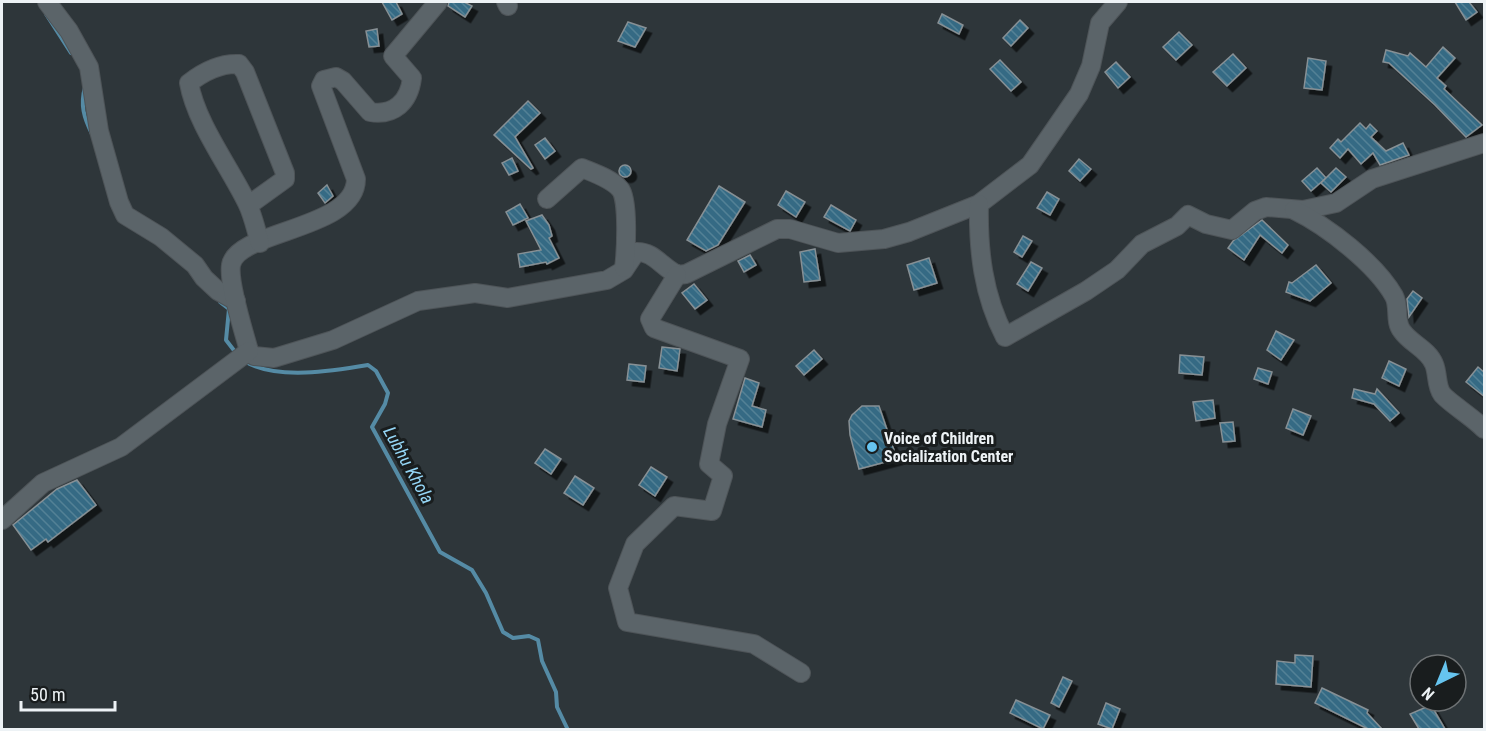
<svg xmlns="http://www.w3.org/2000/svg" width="1486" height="731" viewBox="0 0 1486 731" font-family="'Roboto Condensed',sans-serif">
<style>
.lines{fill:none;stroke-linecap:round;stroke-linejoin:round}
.stream{stroke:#558ba5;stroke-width:4}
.building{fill:url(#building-back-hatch);stroke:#879095;stroke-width:1.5;filter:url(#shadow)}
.minor-casing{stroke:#4e5458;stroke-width:20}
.minor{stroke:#5b6469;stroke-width:18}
.poi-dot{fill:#66c4ef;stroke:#191d1e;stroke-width:2}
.labels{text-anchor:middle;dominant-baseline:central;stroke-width:6;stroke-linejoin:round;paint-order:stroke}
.poi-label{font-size:16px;font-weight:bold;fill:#edf2f5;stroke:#191d1e;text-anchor:start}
.water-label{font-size:18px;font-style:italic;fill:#95d6f6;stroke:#191d1e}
</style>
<defs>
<pattern id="building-back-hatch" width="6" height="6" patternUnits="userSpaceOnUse" patternTransform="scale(1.5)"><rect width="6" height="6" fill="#356b84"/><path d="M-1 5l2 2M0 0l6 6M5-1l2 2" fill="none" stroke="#538196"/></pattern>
<filter id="shadow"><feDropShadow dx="5.5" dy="5.5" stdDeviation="0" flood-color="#0009"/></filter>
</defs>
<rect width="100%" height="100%" fill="#2e363a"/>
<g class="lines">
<!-- stream -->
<g class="stream">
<polyline points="46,14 71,53"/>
<path d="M85,87C80,105 84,118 92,134"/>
<polyline points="220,302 229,309 226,340 236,353"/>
<path d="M246,362C277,380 333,371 368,365L376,371L388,393L385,404L372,427L440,552L472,570L486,593L503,632L513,638L529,636L538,640L542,661L556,692L557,707L568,730"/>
</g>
</g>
<!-- building -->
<g class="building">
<polygon points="382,2 396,2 402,14 392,20"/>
<polygon points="449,2 464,2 472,6 465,17 448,6"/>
<polygon points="1455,2 1469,2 1477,12 1466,20"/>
<polygon points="942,14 963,25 959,34 938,23"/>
<polygon points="1020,20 1028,28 1011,46 1003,38"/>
<polygon points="628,22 646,28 635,47 618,41"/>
<polygon points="377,29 379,46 369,47 366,31"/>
<polygon points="1179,32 1192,45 1176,60 1163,47"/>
<polygon points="1443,47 1455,58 1437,78 1446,86 1444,89 1482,125 1466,137 1435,105 1389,63 1383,62 1386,50 1408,56 1410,53 1426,67"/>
<polygon points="1233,54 1246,68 1227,86 1213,72"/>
<polygon points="1308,58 1326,61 1322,90 1304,88"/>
<polygon points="1000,60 1021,82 1011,91 990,69"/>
<polygon points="1116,62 1130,77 1118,88 1105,72"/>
<polygon points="528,101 540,113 515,137 533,168 531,169 494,135"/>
<polygon points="1360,123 1366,129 1370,124 1377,131 1371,137 1386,151 1403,143 1409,155 1380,165 1373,153 1361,164 1348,149 1340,158 1330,148 1338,139 1341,142"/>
<polygon points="545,138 555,151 545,159 535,145"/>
<polygon points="512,158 518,171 509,175 502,163"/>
<polygon points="1079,159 1091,169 1080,181 1069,171"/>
<circle cx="625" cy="171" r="6"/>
<polygon points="1317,168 1326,178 1311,191 1302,181"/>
<polygon points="1336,168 1346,177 1331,192 1321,183"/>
<polygon points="327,185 333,196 325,203 318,193"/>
<polygon points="719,186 745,202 718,245 706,251 687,240"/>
<polygon points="786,191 805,202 796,217 778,205"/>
<polygon points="1047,192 1059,199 1050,215 1037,208"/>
<polygon points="520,204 528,218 513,225 506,212"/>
<polygon points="831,205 856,220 850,231 824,217"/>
<polygon points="542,215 549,225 552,236 549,238 559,258 547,264 546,262 520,267 518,254 541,250 526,221"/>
<polygon points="1262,220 1288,245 1282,253 1260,235 1244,260 1228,248 1233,241"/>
<polygon points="1023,236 1032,241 1022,257 1014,252"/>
<polygon points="815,249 820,280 804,282 800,252"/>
<polygon points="750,255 756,265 744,272 738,261"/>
<polygon points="929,258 937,283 914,290 907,265"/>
<polygon points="1031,262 1042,268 1028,291 1017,284"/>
<polygon points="1316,265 1331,283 1310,301 1286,292 1289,282 1292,283"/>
<polygon points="694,284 707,300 695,309 682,293"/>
<polygon points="1413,291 1422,298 1409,317 1407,299"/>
<polygon points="1276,331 1294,340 1281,360 1267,350"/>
<polygon points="662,347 680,349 677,371 659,368"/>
<polygon points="814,350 822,359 804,375 796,366"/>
<polygon points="1180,355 1204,357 1202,375 1179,373"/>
<polygon points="1389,361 1406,369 1399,386 1382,378"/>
<polygon points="629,364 646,366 644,382 627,380"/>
<polygon points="1478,367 1485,373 1485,397 1466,382"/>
<polygon points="1258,368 1272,372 1268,384 1254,379"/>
<polygon points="745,378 759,383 752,406 766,410 762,427 733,419"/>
<polygon points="1354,389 1375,394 1377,389 1399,413 1390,421 1374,404 1352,398"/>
<polygon points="1213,400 1215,418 1196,421 1193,402"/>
<polygon points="862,406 879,406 897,459 859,469 850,435 849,421 852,415"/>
<polygon points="1293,409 1311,416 1303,435 1286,428"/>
<polygon points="1233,422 1235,441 1223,442 1220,423"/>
<polygon points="545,449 561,459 551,474 535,463"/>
<polygon points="651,467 667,477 655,496 639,485"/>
<polygon points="575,476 594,488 583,505 564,493"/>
<polygon points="77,480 96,505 48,542 46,539 31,550 13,525 57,489"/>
<polygon points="1295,655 1313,656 1311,687 1276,684 1277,661 1295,663"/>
<polygon points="1063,677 1072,681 1059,707 1051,703"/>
<polygon points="1322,688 1368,710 1367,713 1382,729 1368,729 1315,703"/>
<polygon points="1016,700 1050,715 1043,729 1010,713"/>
<polygon points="1106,703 1120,709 1112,729 1098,724"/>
<polygon points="1431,705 1445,729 1419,729 1410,714"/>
</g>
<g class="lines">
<defs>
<g id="minor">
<polyline points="47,2 69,31 89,67 99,131 119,202 125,215 161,237 195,265 204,278 218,291 236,301"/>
<path d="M438,2L393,56L412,78C409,102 394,116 370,112L343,81L336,77L324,80L321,86L356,179C356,230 237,230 231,265C228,283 244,332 249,351L254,356L274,358L333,340L418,301L475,293L508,298L607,280L624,270L636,252C654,251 662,268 678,275L686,274L777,229H790L838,243L884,239L909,232L979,204L1030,165L1048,139L1079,94L1091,66L1100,23L1118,2"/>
<polyline points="506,2 508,6"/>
<path d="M547,199L582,168C594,173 612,179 620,189C629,199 626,253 624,268"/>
<path d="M979,204C978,250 983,295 1005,337L1086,291L1117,270L1142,244L1177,226L1188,215L1206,224L1232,230L1255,211L1266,207L1303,210L1336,203L1372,179L1484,143"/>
<path d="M249,205L285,179V173L245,72L239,64C221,63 203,72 189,83C196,123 229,166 247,203C253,215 256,230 260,243"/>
<path d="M1294,210C1327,226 1376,264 1394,296C1400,307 1394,321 1402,331C1411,344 1428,349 1434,364C1438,373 1436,386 1442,394C1448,402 1474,418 1484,429"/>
<polyline points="677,275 650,319 654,328 740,359 717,424 709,464 723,476 712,511 674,506 635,544 618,588 627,622 754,644 801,673"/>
<polyline points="2,520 43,483 121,447 249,351"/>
</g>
</defs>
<!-- minor casing -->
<use href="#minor" class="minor-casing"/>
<!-- minor -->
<use href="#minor" class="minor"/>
</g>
<!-- markers -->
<circle class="poi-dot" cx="872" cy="447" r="6"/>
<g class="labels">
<!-- poi labels -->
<g class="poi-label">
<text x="884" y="438">Voice of Children<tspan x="884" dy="18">Socialization Center</tspan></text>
</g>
<!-- water labels -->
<g class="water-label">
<text transform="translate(409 465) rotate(61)">Lubhu Khola</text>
</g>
</g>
<!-- border -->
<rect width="1486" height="731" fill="none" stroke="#edf2f5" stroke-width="6"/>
<!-- north arrow -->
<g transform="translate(1438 683) rotate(223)"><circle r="28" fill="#191d1e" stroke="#6e7274" stroke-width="1.5"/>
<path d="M0-4.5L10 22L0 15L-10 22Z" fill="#66c4ef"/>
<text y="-9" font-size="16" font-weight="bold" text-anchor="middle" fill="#edf2f5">N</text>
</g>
<!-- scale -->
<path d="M21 701v9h94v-9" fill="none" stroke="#edf2f5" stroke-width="3"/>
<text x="30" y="701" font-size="18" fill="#edf2f5" stroke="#191d1e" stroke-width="4.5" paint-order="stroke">50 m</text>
</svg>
